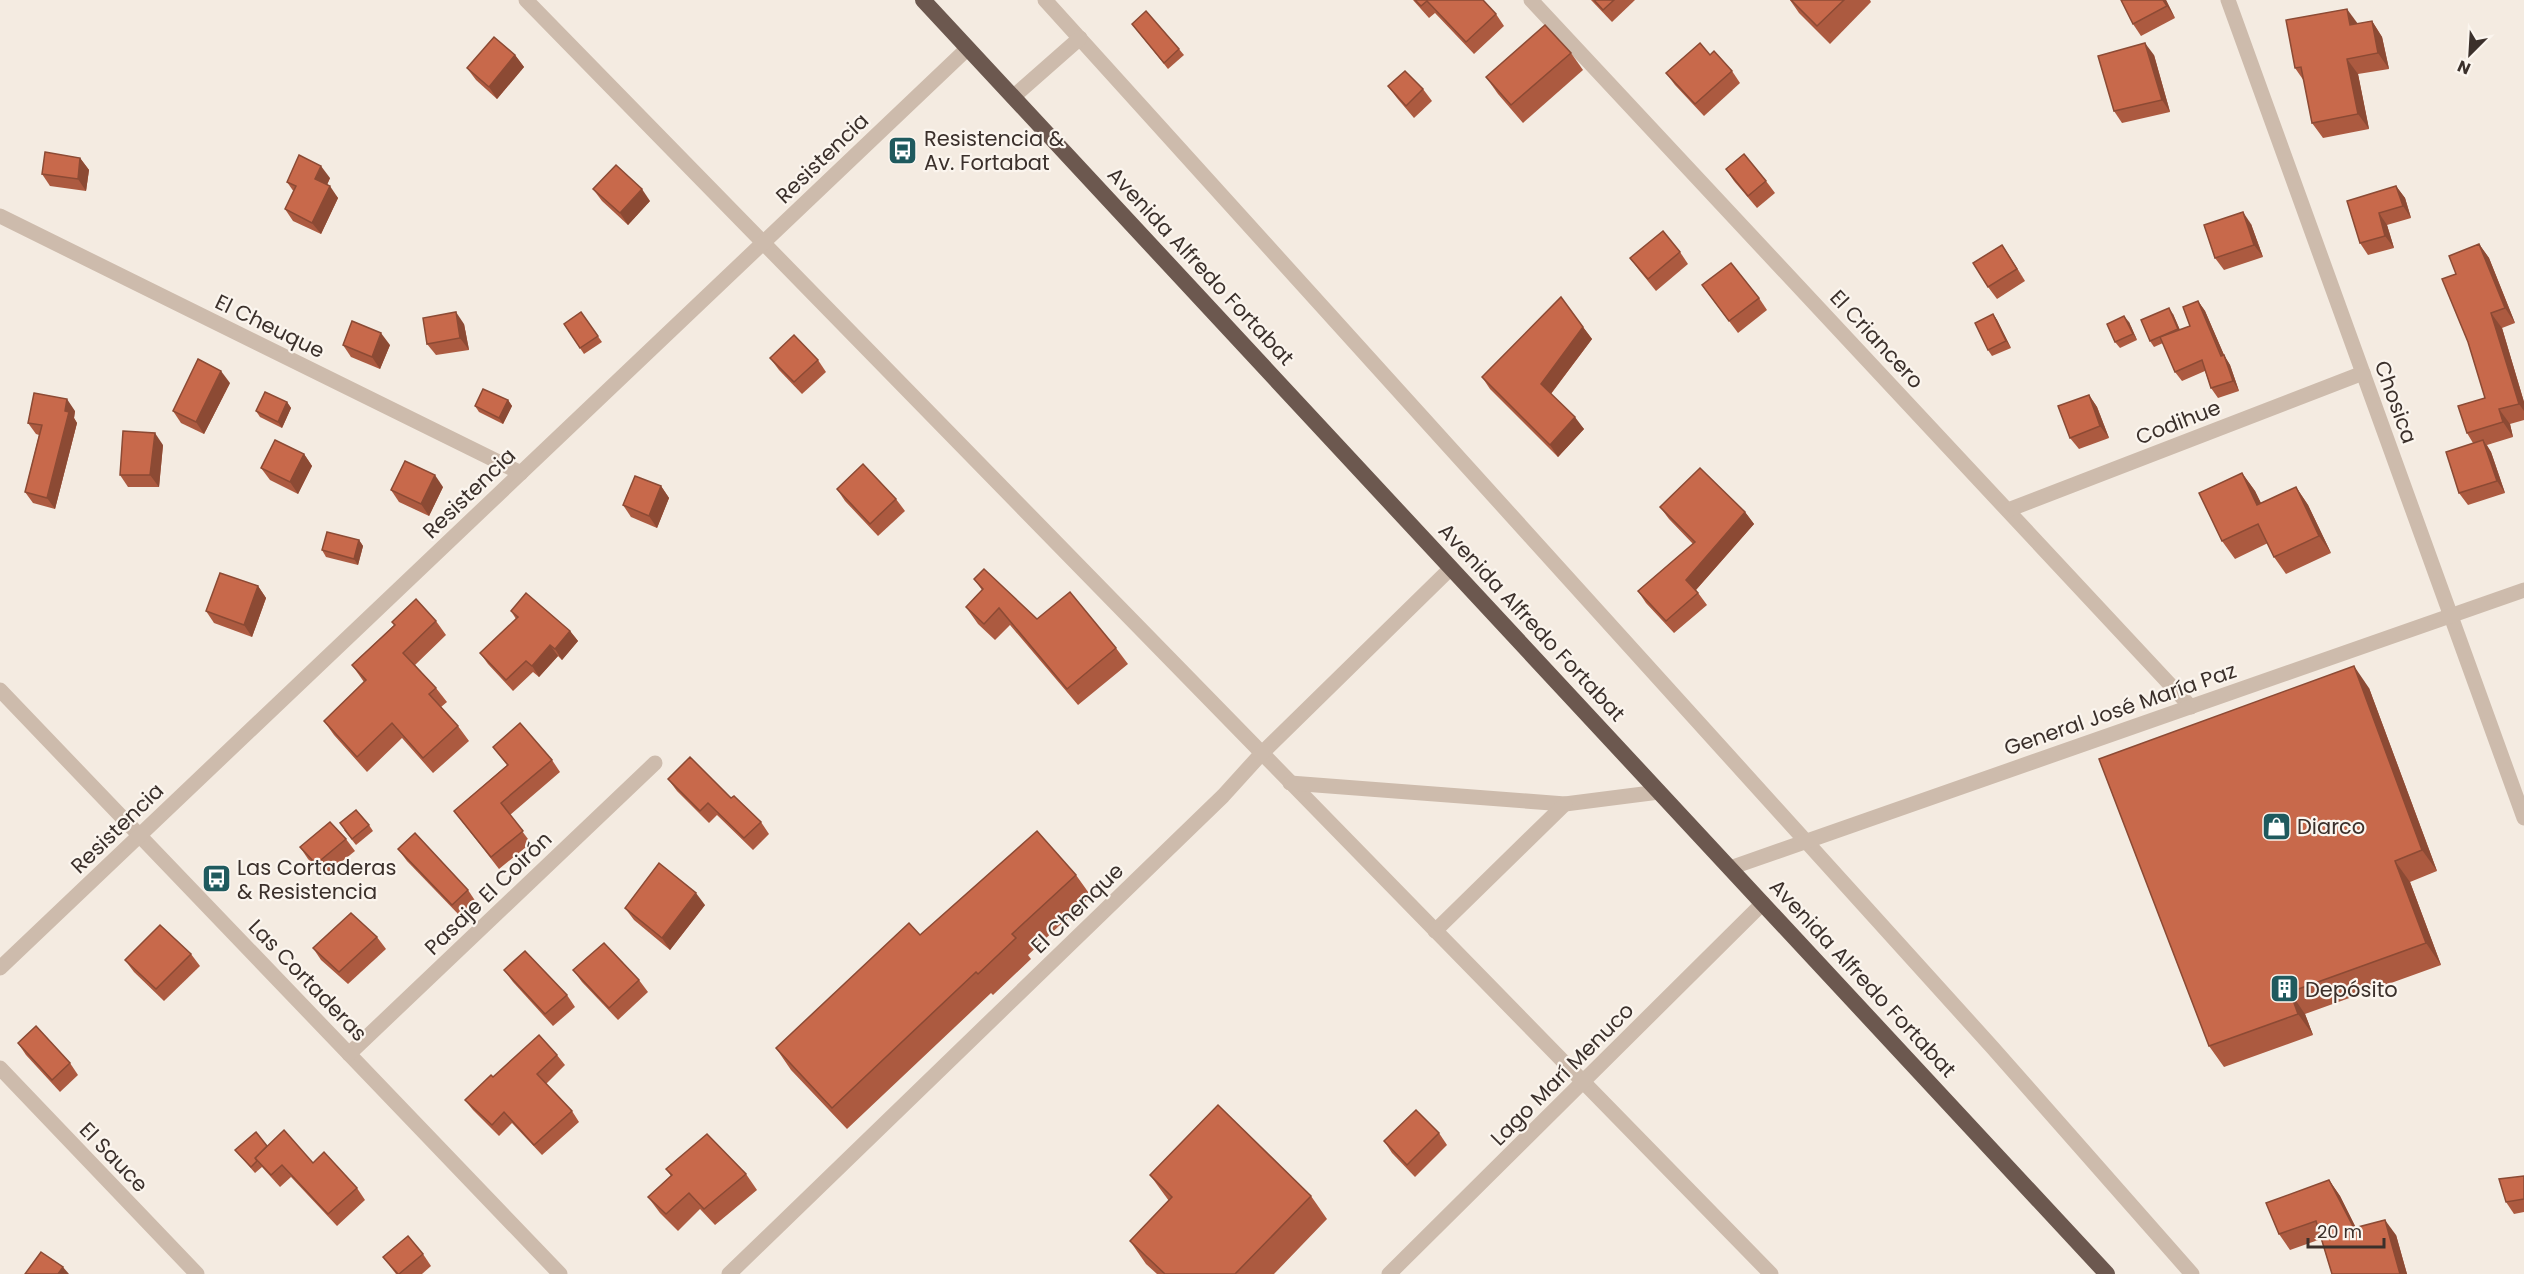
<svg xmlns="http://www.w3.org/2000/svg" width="2524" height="1274" viewBox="0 0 2524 1274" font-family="Poppins,sans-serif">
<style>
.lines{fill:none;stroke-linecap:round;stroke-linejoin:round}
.minor{stroke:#cdbbac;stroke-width:15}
.trunk{stroke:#6c584f;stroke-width:16}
.wall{fill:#ac5a40}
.shaded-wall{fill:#8c4a34}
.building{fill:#c8694b;stroke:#8c4a34;stroke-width:1.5}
.labels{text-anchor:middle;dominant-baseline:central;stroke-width:4.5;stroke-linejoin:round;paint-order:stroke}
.poi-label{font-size:21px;fill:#3b302b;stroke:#fbf5ee;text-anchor:start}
.street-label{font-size:21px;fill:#3b302b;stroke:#fbf5ee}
</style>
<rect width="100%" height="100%" fill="#f4ebe1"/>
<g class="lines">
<!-- minor -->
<g class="minor">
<polyline points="526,0 1771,1274"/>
<polyline points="1045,0 1992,1047 2192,1274"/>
<polyline points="1531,0 2191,707"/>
<polyline points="2228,0 2524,818"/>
<polyline points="1013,97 1080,38"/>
<polyline points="0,216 521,473"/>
<polyline points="2008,510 2363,373"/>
<polyline points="0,690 560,1274"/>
<polyline points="1290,783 1565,804 1659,792"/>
<polyline points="1730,868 2524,590"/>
<polyline points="1435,931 1565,804"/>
<polyline points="0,968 968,48"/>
<polyline points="349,1054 655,763"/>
<polyline points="0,1068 197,1274"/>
<polyline points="729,1274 1223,796 1262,753 1451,568"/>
<polyline points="1389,1274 1763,903"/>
</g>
<!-- trunk -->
<polyline class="trunk" points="923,0 2107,1274"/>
</g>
<!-- wall -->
<g class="wall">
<polygon points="1413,0 1483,0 1496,14 1504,26 1474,54 1435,13 1429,18"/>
<polygon points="1591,0 1635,0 1612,22"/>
<polygon points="1790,0 1870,0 1871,2 1830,44 1799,13"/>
<polygon points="2166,0 2175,18 2141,36 2133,24"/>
<polygon points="2372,21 2382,37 2389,69 2358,74 2369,129 2323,138 2312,123 2304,81 2295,68 2357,24"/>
<polygon points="1132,24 1179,49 1184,55 1168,69"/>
<polygon points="1571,53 1583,70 1523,123 1498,94 1486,77"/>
<polygon points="515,55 524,67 497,99 476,80 467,68"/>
<polygon points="1710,55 1732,71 1740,83 1704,116 1675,85 1666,73"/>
<polygon points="2154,55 2170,112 2122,123 2114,111"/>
<polygon points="1388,86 1423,89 1432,101 1414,118 1397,98"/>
<polygon points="80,158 89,170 86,191 50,186 42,174"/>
<polygon points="1726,169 1766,181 1775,193 1757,208 1734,181"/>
<polygon points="330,178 327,185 338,198 321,234 293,221 285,209 294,192 287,182"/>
<polygon points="2396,186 2405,198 2411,218 2387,225 2394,248 2368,255 2360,243"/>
<polygon points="593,189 650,201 628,225 602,201"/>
<polygon points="2251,224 2263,257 2224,270 2215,258"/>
<polygon points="2479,244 2489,258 2515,323 2502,328 2524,402 2524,420 2510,424 2513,437 2487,445 2491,452 2505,493 2468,505 2459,493 2473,443 2467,433 2485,398 2456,274"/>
<polygon points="2002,245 2025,281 1997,299 1988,287"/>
<polygon points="1680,252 1688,264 1656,291 1639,270 1630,258"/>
<polygon points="1702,285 1759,298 1767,310 1738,333"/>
<polygon points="2198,301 2205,311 2224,355 2230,365 2239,391 2218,398 2211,388 2205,371 2182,381 2175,372 2163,343 2154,347 2150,341 2173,314 2180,330 2190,326"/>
<polygon points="581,312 602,342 584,354 564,324"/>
<polygon points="1993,314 1997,320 2011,348 1992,356 1988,350"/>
<polygon points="2129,322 2137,340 2120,348 2115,342"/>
<polygon points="464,324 469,350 436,355 427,344"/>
<polygon points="1583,327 1592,339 1551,394 1584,429 1558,457 1490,389 1482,377"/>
<polygon points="343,345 390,345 380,369 351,357"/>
<polygon points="770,358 818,360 826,372 802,394 779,370"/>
<polygon points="230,383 204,434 181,423 173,411"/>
<polygon points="2089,395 2097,407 2109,438 2079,449 2070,438"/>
<polygon points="508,400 512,406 503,424 479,412 475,406"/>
<polygon points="287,402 291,408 282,428 260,417 256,411"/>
<polygon points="75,411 74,418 77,423 55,509 33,503 25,492 39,435 36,434 28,423"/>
<polygon points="163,445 159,487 128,487 120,475"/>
<polygon points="304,454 312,466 298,494 270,480 261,468"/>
<polygon points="2242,473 2255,491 2261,503 2296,487 2308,505 2331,553 2286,574 2274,557 2268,543 2235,559 2222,541"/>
<polygon points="661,486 669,498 657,528 631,517 623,505"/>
<polygon points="443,487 429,516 399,502 391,490"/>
<polygon points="837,489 896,499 905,511 878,536 845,501"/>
<polygon points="1660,507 1745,512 1754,524 1696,590 1707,605 1674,633 1646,603 1638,591 1693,544 1669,519"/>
<polygon points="359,540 363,546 358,565 326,557 322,550"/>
<polygon points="974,579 1037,619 1116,648 1128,664 1078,705 1010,625 995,640 978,624 966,607 982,590"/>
<polygon points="258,586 266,598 252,637 214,623 206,611"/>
<polygon points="511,611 570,631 578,641 562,660 558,656 539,677 533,672 513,691 488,664 480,653 516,619"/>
<polygon points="436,621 446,635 415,665 436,688 447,702 441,707 458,726 469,741 433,773 402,738 367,772 334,735 324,721 364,682 352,665 394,625 392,622"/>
<polygon points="2369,688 2437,871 2410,882 2441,965 2305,1014 2313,1035 2224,1067 2209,1046"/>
<polygon points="493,747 552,760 560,772 510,815 531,843 499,869 454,811 507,765"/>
<polygon points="668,779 731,798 761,822 769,834 753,850 717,815 709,823 677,791"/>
<polygon points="369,825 373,831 356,845 344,830"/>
<polygon points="346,839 355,851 324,876 308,859 300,847"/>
<polygon points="398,849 468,890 476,902 461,917 407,861"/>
<polygon points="1076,875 1091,896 1028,955 1031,959 993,995 991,993 847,1129 791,1070 776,1048 920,935"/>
<polygon points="705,905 670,950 634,920 625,908"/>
<polygon points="377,937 386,949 348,984 321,960 313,948"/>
<polygon points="191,954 200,966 164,1001 134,972 125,960"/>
<polygon points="504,970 567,995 575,1007 553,1026 513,982"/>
<polygon points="573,970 639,980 648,992 618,1020 582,982"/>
<polygon points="18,1043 70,1063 78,1075 60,1092 26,1055"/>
<polygon points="557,1055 565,1065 546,1084 572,1111 579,1122 542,1155 512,1123 499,1136 473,1110 465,1100 493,1077"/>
<polygon points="1439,1133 1447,1145 1415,1177 1392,1153 1384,1141"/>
<polygon points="267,1146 313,1163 357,1188 365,1200 337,1226 291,1177 280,1187 262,1167 255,1173 235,1150"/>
<polygon points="666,1169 746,1174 757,1190 715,1225 700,1209 678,1231 660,1213 648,1197 671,1176"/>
<polygon points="1150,1175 1311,1196 1327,1219 1274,1274 1157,1274 1146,1264 1130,1241 1169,1201"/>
<polygon points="2524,1176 2524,1212 2514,1214 2506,1202"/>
<polygon points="2329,1180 2340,1196 2356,1228 2396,1235 2407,1274 2332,1274 2321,1239 2290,1250 2279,1234"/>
<polygon points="423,1254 431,1266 422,1274 396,1274 383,1257"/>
</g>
<!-- shaded-wall -->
<g class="shaded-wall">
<polygon points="2163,0 2166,0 2175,18"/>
<polygon points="2347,9 2358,24 2350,25"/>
<polygon points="2372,21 2382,37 2389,69 2378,53"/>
<polygon points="2145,43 2154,55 2170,112 2162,100"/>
<polygon points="515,55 524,67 497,99 489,87"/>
<polygon points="2347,59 2358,74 2369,129 2358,114"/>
<polygon points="80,158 89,170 86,191 78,179"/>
<polygon points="321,166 330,178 324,191 315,179"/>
<polygon points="330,186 338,198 321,234 312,223"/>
<polygon points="2396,186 2405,198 2411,218 2403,206"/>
<polygon points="642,189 650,201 628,225 620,213"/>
<polygon points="2243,212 2251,224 2263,257 2254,245"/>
<polygon points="2379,213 2387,225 2394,248 2385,236"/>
<polygon points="2479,244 2489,258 2515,323 2505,308"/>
<polygon points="2002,245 2010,257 2025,281 2017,269"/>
<polygon points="2198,301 2205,311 2224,355 2230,365 2239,391 2233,381"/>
<polygon points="2169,308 2173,314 2182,335 2178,329"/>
<polygon points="456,312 464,324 469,350 460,338"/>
<polygon points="2491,313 2502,328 2524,402 2524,411 2519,404"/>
<polygon points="1993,314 1997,320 2011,348 2006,341"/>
<polygon points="2124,316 2129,322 2137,340 2133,334"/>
<polygon points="1583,327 1592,339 1549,396 1541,384"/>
<polygon points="381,333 390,345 380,369 372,357"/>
<polygon points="221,371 230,383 204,434 196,422"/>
<polygon points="2089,395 2097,407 2109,438 2100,426"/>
<polygon points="67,399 75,411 74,418 77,423 55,509 47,498"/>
<polygon points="508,400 512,406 503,424 499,418"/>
<polygon points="287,402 291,408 282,428 278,422"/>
<polygon points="2499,409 2510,424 2513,437 2503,422"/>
<polygon points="1575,417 1584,429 1558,457 1550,445"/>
<polygon points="155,433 163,445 159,487 150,475"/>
<polygon points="2483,440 2491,452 2505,493 2497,481"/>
<polygon points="304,454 312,466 298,494 290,482"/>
<polygon points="2242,473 2255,491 2270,522 2257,505"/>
<polygon points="435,475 443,487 429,516 421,504"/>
<polygon points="661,486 669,498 657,528 649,516"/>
<polygon points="2296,487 2308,505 2331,553 2319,536"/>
<polygon points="1745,512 1754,524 1694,592 1686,580"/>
<polygon points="359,540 363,546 358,565 354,559"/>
<polygon points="258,586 266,598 252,637 244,625"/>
<polygon points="570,631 578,641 562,660 555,649"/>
<polygon points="550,645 558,656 539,677 532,666"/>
<polygon points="2354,666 2369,688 2437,871 2422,850"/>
<polygon points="2395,861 2410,882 2441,965 2426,943"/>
<polygon points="696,893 705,905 670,950 662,938"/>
<polygon points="2290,992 2305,1014 2313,1035 2298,1014"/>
<polygon points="2329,1180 2340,1196 2364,1244 2354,1228"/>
<polygon points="2385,1220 2396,1235 2407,1274 2400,1274"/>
<polygon points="63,1267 69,1274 58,1274"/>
</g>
<!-- building -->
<g class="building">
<polygon points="1415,0 1483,0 1496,14 1466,42 1427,1 1421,6"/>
<polygon points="1594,0 1614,0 1603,10"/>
<polygon points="1791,0 1844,0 1817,26"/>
<polygon points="2121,0 2163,0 2167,6 2133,24"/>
<polygon points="2347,9 2350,25 2372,21 2378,53 2347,59 2358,114 2312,123 2301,67 2295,68 2286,20"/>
<polygon points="1146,11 1179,49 1164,63 1132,24"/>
<polygon points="1545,25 1571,53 1511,105 1486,77"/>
<polygon points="494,37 515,55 489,87 467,68"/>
<polygon points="1700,43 1710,55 1714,51 1732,71 1695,104 1666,73"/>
<polygon points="2145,43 2162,100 2114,111 2098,56"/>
<polygon points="1405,71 1423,89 1406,106 1388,86"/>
<polygon points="45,152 80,158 78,179 42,174"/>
<polygon points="1744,154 1766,181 1748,196 1726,169"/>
<polygon points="299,155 321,166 315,179 330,186 312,223 285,209 296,186 287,182"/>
<polygon points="616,165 642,189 620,213 593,189"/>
<polygon points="2396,186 2403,206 2379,213 2385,236 2360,243 2347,201"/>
<polygon points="2243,212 2254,245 2215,258 2204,225"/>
<polygon points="1663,231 1680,252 1648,279 1630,258"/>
<polygon points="2479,244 2505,308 2491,313 2519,404 2499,409 2503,422 2467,433 2458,406 2485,398 2468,342 2442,279 2456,274 2449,256"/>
<polygon points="2002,245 2017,269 1988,287 1973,263"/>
<polygon points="1731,263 1759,298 1729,321 1702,285"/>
<polygon points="1561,297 1583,327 1541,384 1575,417 1550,445 1482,377"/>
<polygon points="2198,301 2221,356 2224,355 2233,381 2211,388 2202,360 2175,372 2160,337 2190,326 2183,307"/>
<polygon points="2169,308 2178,329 2150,341 2141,320"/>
<polygon points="456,312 460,338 427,344 423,318"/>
<polygon points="581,312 598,336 580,348 564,324"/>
<polygon points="1993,314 2006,341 1988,350 1975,323"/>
<polygon points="2124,316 2133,334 2115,342 2107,324"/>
<polygon points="352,321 381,333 372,357 343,345"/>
<polygon points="794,335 818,360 794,382 770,358"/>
<polygon points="198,359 221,371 196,422 173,411"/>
<polygon points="483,389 508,400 499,418 475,406"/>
<polygon points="265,392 287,402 278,422 256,411"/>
<polygon points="34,393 67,399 65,411 69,412 47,498 25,492 42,425 28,423"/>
<polygon points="2089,395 2100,426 2070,438 2058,406"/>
<polygon points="123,431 155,433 150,475 120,475"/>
<polygon points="275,440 304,454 290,482 261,468"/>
<polygon points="2483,440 2497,481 2459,493 2446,452"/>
<polygon points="405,461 435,475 421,504 391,490"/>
<polygon points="863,464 896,499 870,524 837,489"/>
<polygon points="1700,468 1745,512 1686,580 1698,593 1666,621 1638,591 1695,542 1660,507"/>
<polygon points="2242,473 2257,505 2296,487 2319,536 2274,557 2258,524 2222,541 2199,493"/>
<polygon points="635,476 661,486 649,516 623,505"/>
<polygon points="327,532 359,540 354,559 322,550"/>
<polygon points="984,569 1037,619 1070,592 1116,648 1067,689 999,608 984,624 966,607 983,589 974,579"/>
<polygon points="220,573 258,586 244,625 206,611"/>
<polygon points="526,593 570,631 555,649 550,645 532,666 526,661 506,680 480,653 518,617 511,611"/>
<polygon points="416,599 436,621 403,653 436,688 429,694 458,726 423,758 392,723 357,757 324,721 366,680 352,665 395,625 392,622"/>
<polygon points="2354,666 2422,850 2395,861 2426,943 2290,992 2298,1014 2209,1046 2099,759"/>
<polygon points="520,723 552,760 501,803 523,831 491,857 454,811 508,765 493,747"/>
<polygon points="690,757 731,798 734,796 761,822 744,838 708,803 700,811 668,779"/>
<polygon points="356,810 369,825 352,839 340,823"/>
<polygon points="330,822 346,839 316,864 300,847"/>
<polygon points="1037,831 1076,875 1012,934 1016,938 978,974 976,972 832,1108 776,1048 909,923 920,935"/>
<polygon points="415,833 468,890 452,905 398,849"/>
<polygon points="659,863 696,893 662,938 625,908"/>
<polygon points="351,913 377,937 339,972 313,948"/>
<polygon points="160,925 191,954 156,989 125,960"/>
<polygon points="604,943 639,980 609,1008 573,970"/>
<polygon points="525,951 567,995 545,1014 504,970"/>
<polygon points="36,1026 70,1063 52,1080 18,1043"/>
<polygon points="539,1035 557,1055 537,1074 572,1111 534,1145 504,1112 492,1125 465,1100 491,1075 493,1077"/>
<polygon points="1218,1105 1311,1196 1235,1274 1165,1274 1130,1241 1172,1197 1150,1175"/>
<polygon points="1416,1110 1439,1133 1407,1165 1384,1141"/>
<polygon points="284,1130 313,1163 324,1152 357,1188 328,1214 282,1165 271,1175 255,1158"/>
<polygon points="256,1132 267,1146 255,1158 257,1161 251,1167 235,1150"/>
<polygon points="707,1134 746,1174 704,1209 689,1193 666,1214 648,1197 672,1175 666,1169"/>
<polygon points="2524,1176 2524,1199 2506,1202 2499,1179"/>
<polygon points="2329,1180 2354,1228 2385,1220 2400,1274 2332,1274 2316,1221 2279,1234 2266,1203"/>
<polygon points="408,1236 423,1254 399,1274 398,1274 383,1257"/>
<polygon points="41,1252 63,1267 58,1274 25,1274"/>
</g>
<!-- icons -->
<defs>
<symbol id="bus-square" viewBox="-11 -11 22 22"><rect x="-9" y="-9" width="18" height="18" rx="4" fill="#1f5a5e" stroke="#fbf5ee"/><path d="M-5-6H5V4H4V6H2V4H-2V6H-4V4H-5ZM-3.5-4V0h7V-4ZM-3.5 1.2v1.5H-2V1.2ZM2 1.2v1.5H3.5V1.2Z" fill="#fff"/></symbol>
<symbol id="shop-square" viewBox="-11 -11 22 22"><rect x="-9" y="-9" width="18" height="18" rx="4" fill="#1f5a5e" stroke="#fbf5ee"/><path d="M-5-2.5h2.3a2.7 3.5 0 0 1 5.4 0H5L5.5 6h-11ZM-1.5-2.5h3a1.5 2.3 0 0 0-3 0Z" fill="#fff"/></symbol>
<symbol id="building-square" viewBox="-11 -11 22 22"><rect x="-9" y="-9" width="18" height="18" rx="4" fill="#1f5a5e" stroke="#fbf5ee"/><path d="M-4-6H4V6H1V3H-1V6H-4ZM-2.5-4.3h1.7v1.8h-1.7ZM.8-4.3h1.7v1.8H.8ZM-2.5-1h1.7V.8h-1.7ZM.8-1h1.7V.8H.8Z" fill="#fff"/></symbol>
</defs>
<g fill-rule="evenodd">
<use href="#bus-square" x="886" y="134" width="33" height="33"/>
<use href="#shop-square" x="2260" y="810" width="33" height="33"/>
<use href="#bus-square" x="200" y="862" width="33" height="33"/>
<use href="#building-square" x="2268" y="972" width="33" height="33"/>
</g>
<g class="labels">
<!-- poi labels -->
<g class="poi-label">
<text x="924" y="138">Resistencia &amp;<tspan x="924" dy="24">Av. Fortabat</tspan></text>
<text x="2297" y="826">Diarco</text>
<text x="237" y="867">Las Cortaderas<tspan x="237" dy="24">&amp; Resistencia</tspan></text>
<text x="2305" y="989">Depósito</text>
</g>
<!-- street labels -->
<g class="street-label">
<text transform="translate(822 158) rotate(-44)">Resistencia</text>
<text transform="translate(1201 266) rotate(47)">Avenida Alfredo Fortabat</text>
<text transform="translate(270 326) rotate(26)">El Cheuque</text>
<text transform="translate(1877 339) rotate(47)">El Criancero</text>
<text transform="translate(2396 402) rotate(70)">Chosica</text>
<text transform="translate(2178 422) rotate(-21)">Codihue</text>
<text transform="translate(469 493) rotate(-44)">Resistencia</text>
<text transform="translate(1532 622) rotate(47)">Avenida Alfredo Fortabat</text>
<text transform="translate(2120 709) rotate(-19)">General José María Paz</text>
<text transform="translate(117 828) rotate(-44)">Resistencia</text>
<text transform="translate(488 893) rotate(-44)">Pasaje El Coirón</text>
<text transform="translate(1077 908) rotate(-44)">El Chenque</text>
<text transform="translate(1863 978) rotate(47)">Avenida Alfredo Fortabat</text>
<text transform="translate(308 980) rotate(46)">Las Cortaderas</text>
<text transform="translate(1562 1074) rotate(-45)">Lago Marí Menuco</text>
<text transform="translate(114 1157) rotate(46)">El Sauce</text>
</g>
</g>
<!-- north arrow -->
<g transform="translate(2470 54) rotate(204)" stroke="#fbf5ee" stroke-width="4.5" paint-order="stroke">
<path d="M0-4.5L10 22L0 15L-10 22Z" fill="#3b302b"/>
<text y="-9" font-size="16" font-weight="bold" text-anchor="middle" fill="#3b302b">N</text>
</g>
<!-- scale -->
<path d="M2308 1238v9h76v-9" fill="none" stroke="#3b302b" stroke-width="3"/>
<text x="2317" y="1238" font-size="18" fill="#3b302b" stroke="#fbf5ee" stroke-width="4.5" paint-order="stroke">20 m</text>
</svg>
